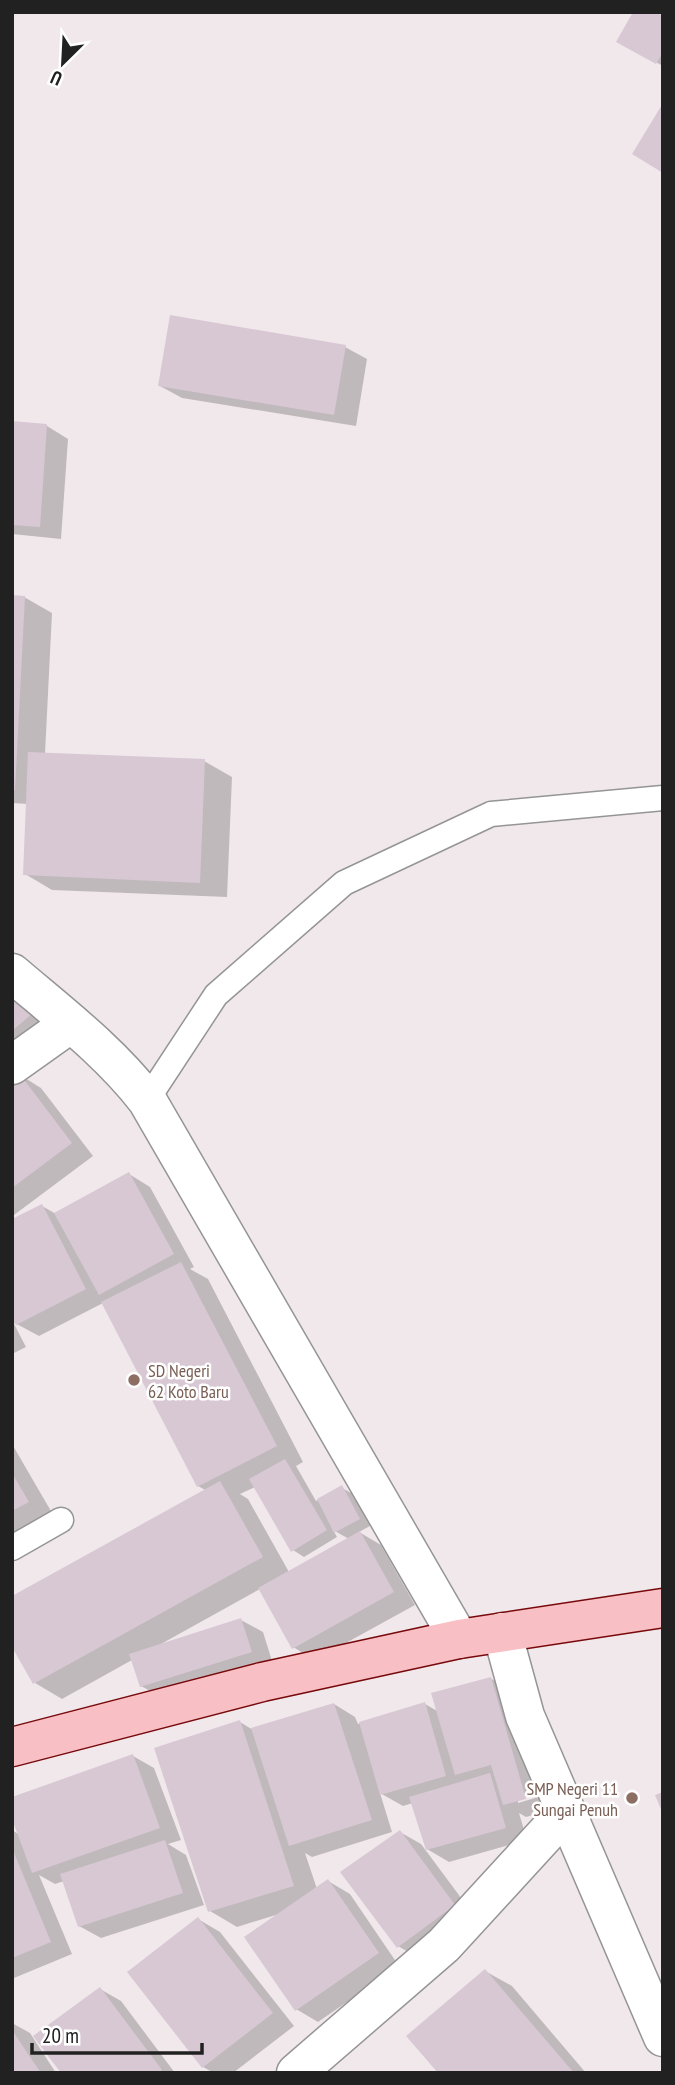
<svg xmlns="http://www.w3.org/2000/svg" width="675" height="2085" viewBox="0 0 675 2085" font-family="'PT Sans Narrow',sans-serif">
<style>
.shadow{fill:#0003;fill-rule:evenodd}
.building{fill:#d8c8d3}
.lines{fill:none;stroke-linecap:round;stroke-linejoin:round}
.lane-casing{stroke:#959595;stroke-width:27}
.street-casing{stroke:#959595;stroke-width:41}
.secondary-casing{stroke:#77090b;stroke-width:41}
.lane{stroke:#fff;stroke-width:24}
.street{stroke:#fff;stroke-width:38}
.secondary{stroke:#f8bfc4;stroke-width:38}
.education-dot{fill:#8d6e63;stroke:#fff;stroke-width:2.5}
.labels{text-anchor:middle;dominant-baseline:central;stroke-width:5;stroke-linejoin:round;paint-order:stroke}
.education-label{font-size:18px;fill:#785e54;stroke:#fff;text-anchor:start}
</style>
<rect width="100%" height="100%" fill="#f1e8ec"/>
<!-- shadow -->
<g class="shadow">
<polygon points="663,18 663,66 619,42"/>
<polygon points="345,347 367,359 356,426 182,398 160,386"/>
<polygon points="12,423 47,426 68,439 61,539 12,534"/>
<polygon points="12,597 24,597 52,613 45,754 204,761 232,777 227,897 52,890 25,874 28,804 12,803"/>
<polygon points="12,980 53,1026 12,1062"/>
<polygon points="20,1075 41,1088 93,1156 14,1215 12,1081"/>
<path d="M129,1174L150,1187L194,1267L190,1269L208,1279L303,1462L296,1466L316,1501L342,1488L353,1494L370,1526L359,1532L381,1545L415,1605L315,1660L293,1647L260,1589L161,1644L241,1620L263,1632L273,1664L163,1698L141,1686L132,1660L62,1699L35,1683L207,1491L198,1486L103,1303L39,1336L13,1322L26,1347L12,1354V1221L42,1206L56,1214ZM255,1487L293,1550L304,1557L337,1537L333,1530L349,1539L289,1572L248,1499L240,1494Z"/>
<polygon points="12,1444 55,1518 12,1542"/>
<path d="M490,1678L512,1691L547,1811L526,1817L519,1813L527,1840L449,1862L427,1849L413,1803L403,1806L380,1793L392,1832L312,1857L305,1853L317,1889L328,1881L350,1894L399,1966L318,2022L296,2009L279,1914L237,1927L210,1911L240,1722L253,1730L334,1704L355,1717L358,1724L425,1704L439,1712ZM534,1794L535,1798L518,1803V1799Z"/>
<polygon points="133,1756 154,1768 181,1840 168,1844 186,1855 204,1905 101,1938 79,1926 64,1881 55,1884 39,1875 72,1954 14,1978 12,1830 20,1835"/>
<polygon points="400,1832 421,1844 476,1918 420,1959 398,1946"/>
<polygon points="198,1919 220,1932 294,2026 233,2073 214,2073 203,2067"/>
<polygon points="485,1971 512,1986 586,2073 441,2073"/>
<polygon points="100,1989 121,2001 175,2073 63,2073"/>
<polygon points="12,2023 30,2033 56,2073 12,2073"/>
</g>
<!-- building -->
<g class="building">
<polygon points="633,12 656,12 663,16 663,52 656,64 616,42"/>
<polygon points="663,103 663,173 632,154"/>
<polygon points="170,315 346,345 334,415 158,386"/>
<polygon points="12,421 47,424 40,527 12,525"/>
<polygon points="12,595 25,596 15,790 12,790"/>
<polygon points="28,752 205,759 200,883 23,875"/>
<polygon points="12,990 33,1013 12,1031"/>
<polygon points="19,1073 72,1143 12,1188 12,1079"/>
<polygon points="129,1172 174,1254 99,1295 54,1213"/>
<polygon points="42,1204 86,1289 16,1325 12,1318 12,1219"/>
<polygon points="181,1262 277,1446 197,1487 101,1302"/>
<polygon points="285,1459 327,1530 291,1552 249,1479"/>
<polygon points="12,1473 29,1502 12,1511"/>
<polygon points="220,1481 263,1557 33,1684 12,1647 12,1596"/>
<polygon points="342,1485 360,1519 334,1533 317,1499"/>
<polygon points="360,1531 394,1592 292,1649 258,1588"/>
<polygon points="241,1618 252,1652 140,1687 129,1654"/>
<polygon points="491,1677 526,1799 503,1805 491,1765 455,1775 431,1693"/>
<polygon points="425,1702 446,1776 380,1795 359,1722"/>
<polygon points="334,1703 372,1820 289,1846 251,1728"/>
<polygon points="240,1720 294,1886 208,1912 154,1748"/>
<polygon points="133,1754 160,1828 32,1873 12,1819 12,1797"/>
<polygon points="490,1773 506,1828 426,1850 409,1797"/>
<polygon points="663,1792 663,1814 655,1795"/>
<polygon points="400,1830 455,1905 397,1948 340,1872"/>
<polygon points="165,1840 183,1893 78,1927 60,1874"/>
<polygon points="12,1848 51,1942 12,1958"/>
<polygon points="328,1879 379,1953 295,2011 244,1937"/>
<polygon points="198,1917 273,2013 202,2068 127,1972"/>
<polygon points="485,1969 574,2073 438,2073 406,2036"/>
<polygon points="100,1987 162,2070 158,2073 61,2073 33,2036"/>
<polygon points="12,2030 41,2073 12,2073"/>
</g>
<g class="lines">
<defs>
<g id="lane">
<polyline points="147,1100 216,995 344,883 491,814 663,798"/>
<polyline points="12,1548 61,1520"/>
</g>
<g id="street">
<path d="M12,973C60,1014 109,1051 147,1100L459,1639"/>
<polyline points="12,1065 71,1023"/>
<polyline points="502,1632 525,1716 663,2037"/>
<polyline points="296,2073 444,1945 565,1813"/>
</g>
<polyline id="secondary" points="12,1747 262,1682 459,1639 663,1608"/>
</defs>
<!-- lane casing -->
<use href="#lane" class="lane-casing"/>
<!-- street casing -->
<use href="#street" class="street-casing"/>
<!-- secondary casing -->
<use href="#secondary" class="secondary-casing"/>
<!-- lane -->
<use href="#lane" class="lane"/>
<!-- street -->
<use href="#street" class="street"/>
<!-- secondary -->
<use href="#secondary" class="secondary"/>
</g>
<!-- markers -->
<g class="education-dot">
<circle cx="134" cy="1380" r="7"/>
<circle cx="632" cy="1798" r="7"/>
</g>
<g class="labels">
<!-- education labels -->
<g class="education-label">
<text x="148" y="1370">SD Negeri<tspan x="148" dy="21">62 Koto Baru</tspan></text>
<text x="618" y="1788" text-anchor="end">SMP Negeri 11<tspan x="618" dy="21">Sungai Penuh</tspan></text>
</g>
</g>
<!-- border -->
<rect width="675" height="2085" fill="none" stroke="#212121" stroke-width="28"/>
<!-- north arrow -->
<g transform="translate(63 63) rotate(204)" stroke="#ffffff" stroke-width="5" paint-order="stroke">
<path d="M0-5L12 26L0 18L-12 26Z" fill="#212121"/>
<text y="-10" font-size="19" font-weight="bold" text-anchor="middle" fill="#212121">U</text>
</g>
<!-- scale -->
<path d="M32 2043v10h170v-10" fill="none" stroke="#212121" stroke-width="3.5"/>
<text x="42" y="2043" font-size="21" fill="#212121" stroke="#ffffff" stroke-width="5" paint-order="stroke">20 m</text>
</svg>
